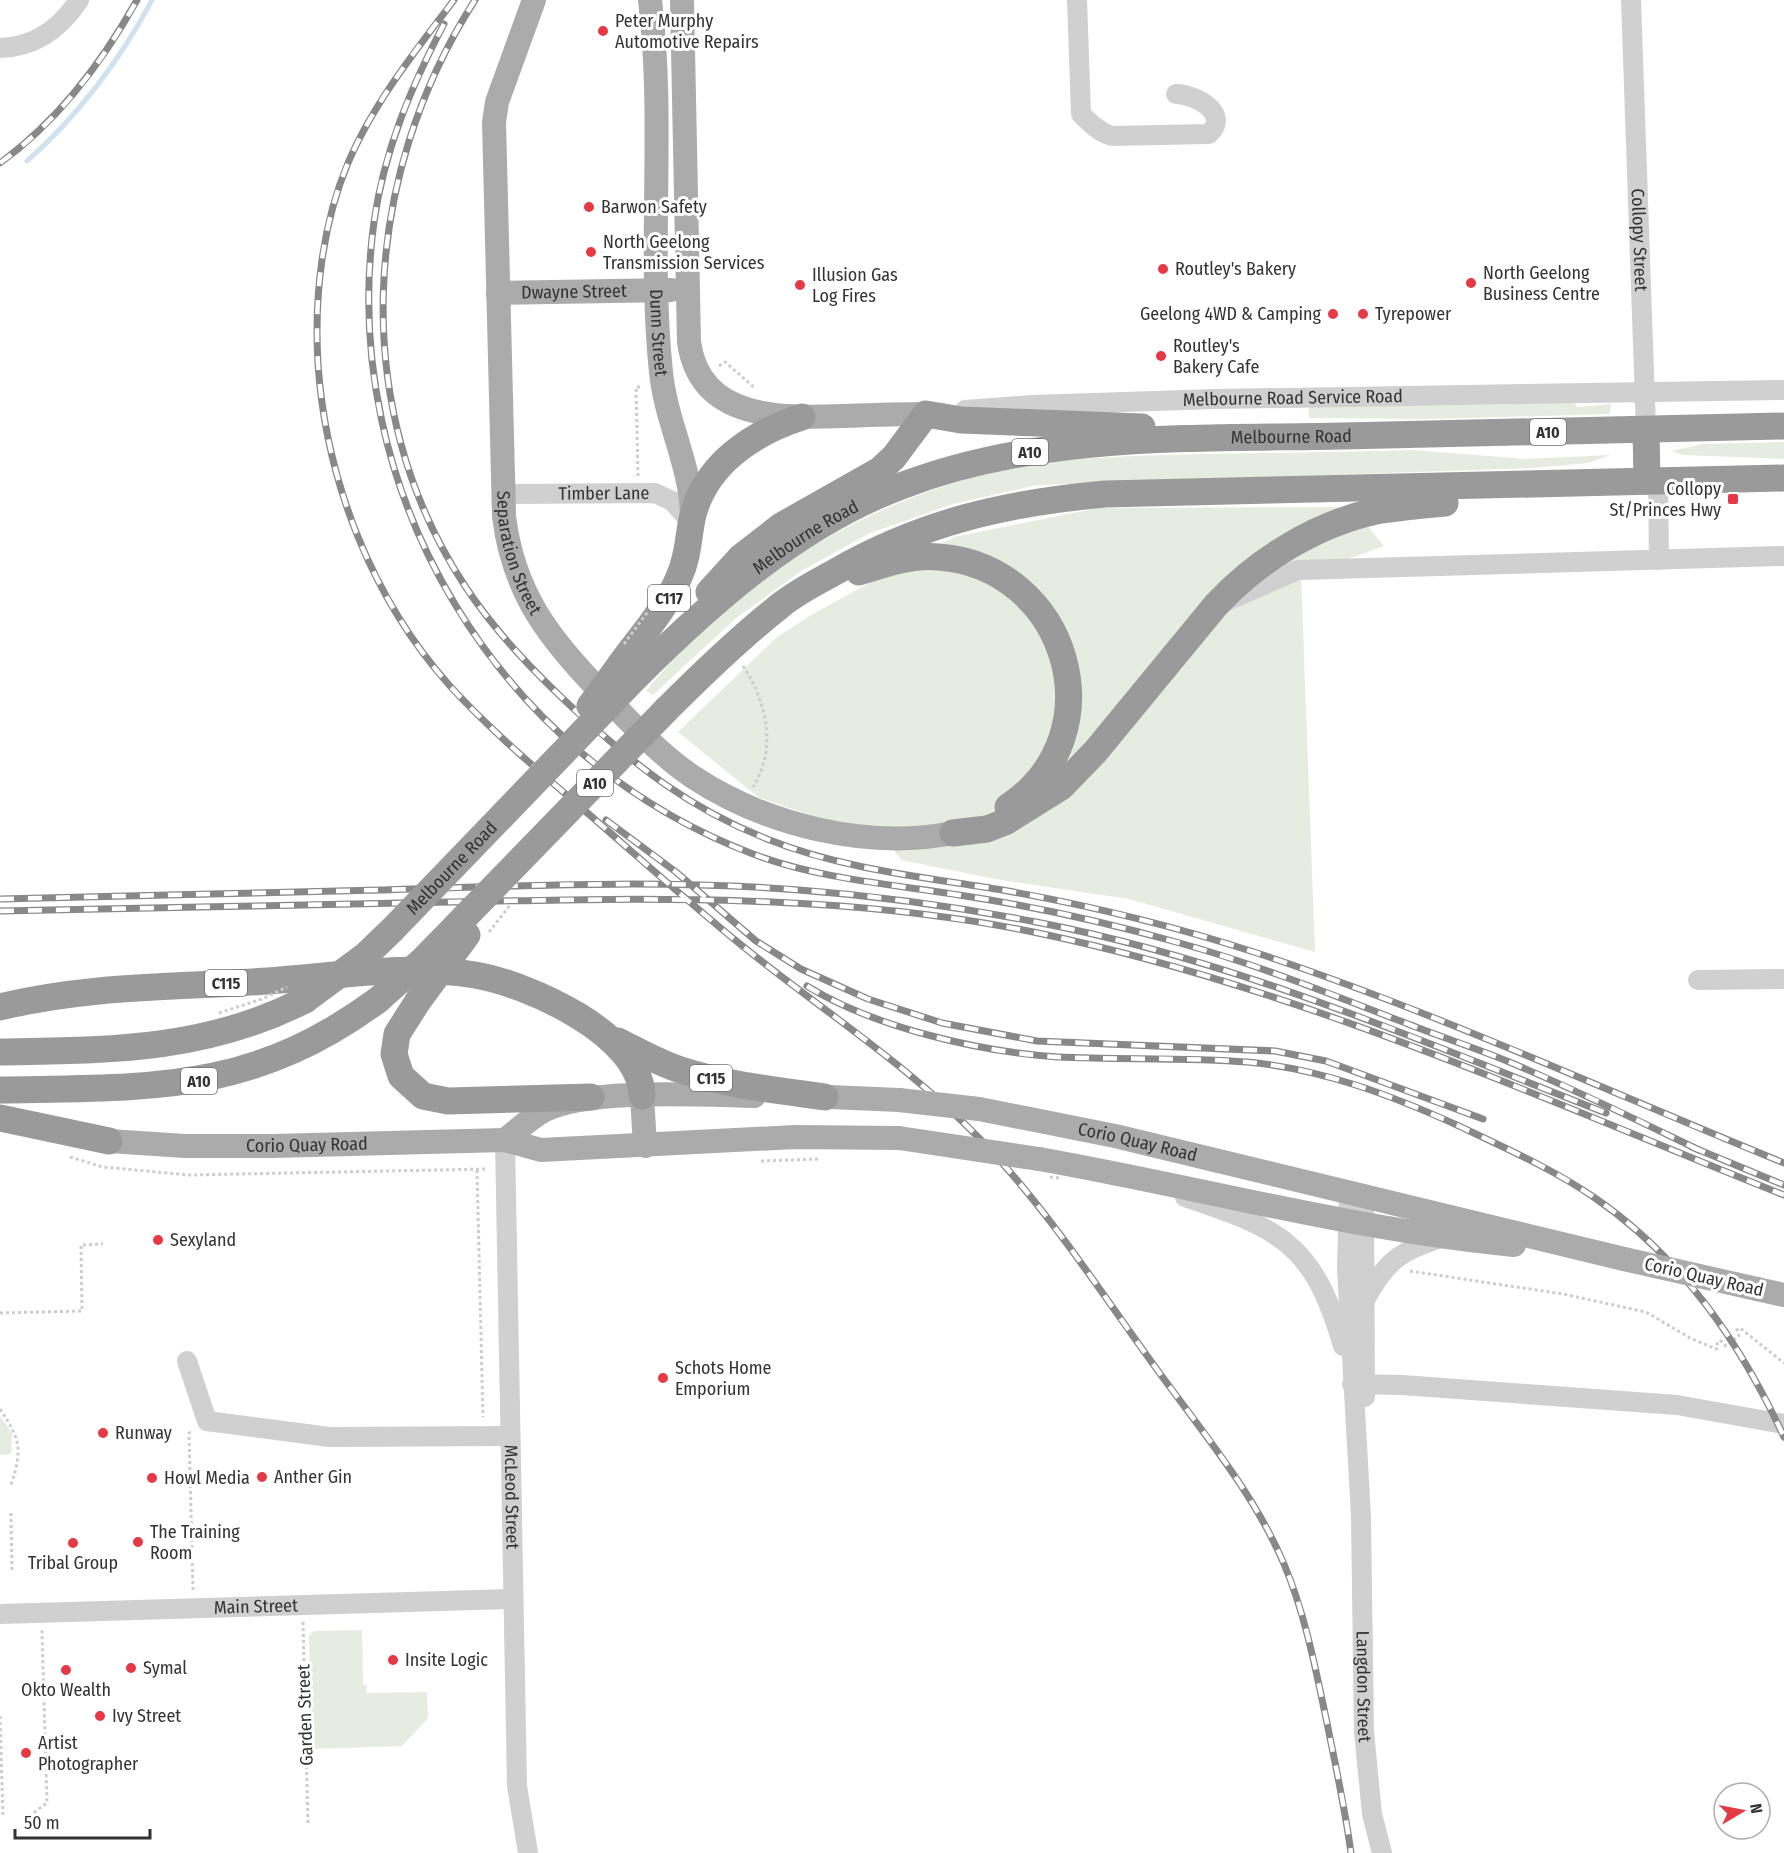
<svg xmlns="http://www.w3.org/2000/svg" width="1784" height="1853" viewBox="0 0 1784 1853" font-family="'Fira Sans Condensed',sans-serif">
<style>
.green{fill:#e6ecdf}
.lines{fill:none;stroke-linecap:round;stroke-linejoin:round}
.stream{stroke:#cfe2ee;stroke-width:5}
.path{stroke:#cdcdcd;stroke-width:3;stroke-dasharray:3 3;stroke-linecap:butt}
.minor{stroke:#d0d0d0;stroke-width:20}
.major{stroke:#ababab;stroke-width:24}
.highway{stroke:#9a9a9a;stroke-width:27}
.rail-casing{stroke:#888;stroke-width:7}
.rail{stroke:#fff;stroke-width:4.5;stroke-dasharray:14;stroke-linecap:butt}
.path-bridge{stroke:#cdcdcd;stroke-width:3;stroke-dasharray:3 3;stroke-linecap:butt}
.major-bridge{stroke:#ababab;stroke-width:24}
.highway-bridge{stroke:#9a9a9a;stroke-width:27}
.poi-dot{fill:#e63946;stroke:#fff;stroke-width:2}
.labels{text-anchor:middle;dominant-baseline:central;stroke-width:6;stroke-linejoin:round;paint-order:stroke}
.shield{fill:#fff;stroke:#707070;stroke-width:1.5}
.shield-label{font-size:16px;font-weight:bold;fill:#333}
.poi-label{font-size:18px;fill:#333;stroke:#fff;text-anchor:start}
.street-label{font-size:18px;fill:#333;stroke:#fff}
</style>
<rect width="100%" height="100%" fill="#fff"/>
<!-- green -->
<g class="green">
<polygon points="1574,401 1577,407 1611,404 1610,414 1429,419 1309,418 1308,406 1495,405"/>
<polygon points="1784,442 1784,459 1683,455 1672,451 1702,444"/>
<path d="M1412,450L1526,459L1611,455L1588,463L1533,468L1037,485L953,504L870,533L801,571L735,619L653,695L646,691C737,577 875,494 1019,467C1079,456 1143,456 1204,454C1273,453 1343,452 1412,450Z"/>
<polygon points="1352,507 1384,546 1301,576 1315,952 1129,899 1001,880 901,860 881,831 816,817 758,797 678,732 776,638 811,615 954,537 1098,508"/>
<polygon points="0,1416 12,1433 11,1454 0,1455"/>
<polygon points="362,1630 363,1685 367,1685 366,1693 427,1692 428,1718 402,1746 311,1749 309,1636 314,1631"/>
</g>
<g class="lines">
<!-- stream -->
<path class="stream" d="M27,161C77,117 121,59 152,0"/>
<!-- path -->
<g class="path">
<polyline points="719,366 725,362 755,388"/>
<polyline points="638,476 636,387 642,387"/>
<path d="M743,666C767,702 777,749 753,787"/>
<polyline points="70,1157 103,1167 189,1175 488,1169"/>
<polyline points="761,1161 820,1159"/>
<polyline points="477,1170 483,1417"/>
<polyline points="1410,1271 1563,1294 1646,1312 1690,1338 1716,1349 1718,1348 1717,1342 1721,1341 1726,1346 1739,1336 1737,1330 1740,1328 1784,1363"/>
<polyline points="0,1313 82,1311 81,1245 103,1244"/>
<path d="M0,1409C20,1439 23,1449 11,1485"/>
<polyline points="11,1513 12,1573"/>
<polyline points="193,1590 189,1433 193,1431"/>
<polyline points="303,1622 308,1825"/>
<polyline points="0,1716 3,1817"/>
<polyline points="29,1816 47,1803 42,1630"/>
</g>
<!-- minor -->
<g class="minor">
<path d="M1077,0L1081,114C1091,124 1099,132 1112,136L1209,134C1231,113 1195,94 1176,94"/>
<path id="s1" d="M1631,0L1646,430"/>
<path d="M0,48C35,47 60,29 79,0"/>
<path id="s2" d="M965,410L1033,405L1215,399L1784,390"/>
<polyline points="1658,481 1659,560"/>
<path id="s3" d="M504,494L655,493L672,501L692,523"/>
<polyline points="1229,600 1298,570 1784,556"/>
<polyline points="1698,980 1784,979"/>
<path id="s4" d="M505,1140L517,1786L528,1853"/>
<path id="s5" d="M1349,1193L1347,1268L1361,1516L1364,1732L1372,1814L1382,1853"/>
<path d="M1185,1197C1281,1229 1314,1244 1343,1346"/>
<polyline points="1364,1197 1365,1397"/>
<path d="M1365,1300C1386,1261 1400,1251 1441,1238"/>
<polyline points="187,1361 207,1421 329,1437 510,1436"/>
<polyline points="1352,1384 1402,1385 1677,1405 1784,1424"/>
<path id="s6" d="M0,1614L513,1599"/>
</g>
<!-- major -->
<g class="major">
<path id="s7" d="M534,0L497,102L494,122L504,516C513,593 550,640 603,694C631,723 659,754 693,777C766,825 866,850 953,833"/>
<path id="s8" d="M650,0C665,123 648,249 661,372C666,423 692,467 692,518"/>
<path d="M682,0L689,342C700,421 782,418 844,416C871,415 899,414 926,414"/>
<path id="s9" d="M498,293L671,290"/>
<polyline points="642,1096 645,1146"/>
<polyline points="807,1096 899,1100"/>
<path id="s10" d="M979,1109L1115,1136L1624,1259"/>
<path d="M505,1140C518,1130 531,1117 545,1110C590,1088 702,1095 754,1096"/>
<path id="s11" d="M109,1141L185,1146H273L505,1140L541,1150L795,1137L899,1138"/>
<path d="M1039,1159C1198,1187 1354,1230 1514,1245"/>
<polyline points="1757,1289 1784,1295"/>
</g>
<!-- highway -->
<g class="highway">
<polyline points="1646,430 1647,481"/>
<path d="M859,572C884,564 912,554 939,557C1068,567 1118,734 1008,807"/>
<polyline points="709,592 740,558 781,526 880,470 894,457 926,414 961,420 1142,427"/>
<path d="M620,665C640,637 666,609 679,577C688,558 688,539 692,519C704,465 752,433 802,417"/>
<path id="s12" d="M635,678C712,601 798,525 901,486C1041,432 1196,439 1343,436C1490,433 1637,430 1784,426"/>
<path d="M666,710C703,673 740,637 781,605C797,592 817,582 835,572C922,522 1006,503 1105,494L1784,478"/>
<path d="M953,833L987,829L1005,822L1061,787L1095,752L1216,605C1258,560 1316,524 1376,511C1399,507 1422,505 1445,503"/>
<polyline points="418,1001 397,1034 394,1054 401,1076 423,1096 448,1101 591,1097"/>
<path d="M0,1007C93,984 186,988 280,980C345,975 410,964 475,975C528,984 641,1034 642,1096"/>
<path d="M618,1041C638,1051 657,1062 678,1069C725,1085 776,1090 825,1097"/>
<path d="M0,1052C110,1050 205,1051 305,1000"/>
<path d="M0,1090C151,1087 250,1094 378,1000"/>
<polyline points="0,1118 109,1141"/>
</g>
<defs>
<g id="rail">
<path d="M454,0C415,51 373,104 348,163C322,225 314,297 318,364C326,481 372,599 450,686C491,731 538,770 584,810C636,855 687,901 740,944C820,1009 907,1064 979,1138C1045,1206 1098,1288 1153,1364C1199,1428 1253,1491 1284,1564C1305,1614 1315,1666 1326,1718C1335,1763 1345,1808 1351,1853"/>
<path d="M475,0C362,176 347,407 465,586C496,633 535,673 576,711C637,767 689,808 767,839C842,869 923,877 1002,890C1088,905 1174,926 1257,953C1436,1012 1609,1092 1784,1163"/>
<path d="M444,24C411,87 384,151 374,222C337,492 499,758 753,854C819,879 890,884 959,895C1032,906 1105,922 1176,942C1253,963 1328,993 1403,1022C1438,1036 1473,1047 1507,1061C1572,1088 1635,1119 1699,1150"/>
<path d="M0,163C59,120 102,63 137,0"/>
<polyline points="606,820 676,872 756,941 801,969 868,999 942,1023 1037,1041 1275,1051 1326,1061 1483,1119"/>
<path d="M0,899C126,896 253,893 379,890C518,886 660,879 799,890C879,896 958,907 1036,922C1235,960 1419,1040 1606,1113"/>
<path d="M0,911C150,908 301,905 451,902C647,898 845,893 1038,933C1297,987 1540,1098 1784,1195"/>
<path d="M807,986C873,1027 980,1052 1058,1057C1121,1060 1184,1057 1247,1062C1322,1069 1391,1095 1459,1126C1505,1148 1553,1169 1595,1198C1682,1258 1740,1342 1784,1437"/>
<polyline points="1692,1147 1784,1185"/>
</g>
</defs>
<!-- rail casing -->
<use href="#rail" class="rail-casing"/>
<!-- rail -->
<use href="#rail" class="rail"/>
<!-- path-bridge -->
<g class="path-bridge">
<polyline points="624,644 649,610"/>
<polyline points="489,932 511,904"/>
<polyline points="219,1013 262,999 287,987"/>
<polyline points="1050,1177 1060,1178"/>
</g>
<!-- major-bridge -->
<g class="major-bridge">
<polyline points="899,1100 979,1109"/>
<polyline points="899,1138 1039,1159"/>
<polyline points="1624,1259 1757,1289"/>
</g>
<!-- highway-bridge -->
<g class="highway-bridge">
<polyline points="590,706 620,665"/>
<path id="s13" d="M305,1000L366,955L393,929L635,678"/>
<polyline points="378,1000 424,959 666,710"/>
<polyline points="418,1001 467,935"/>
</g>
</g>
<!-- markers -->
<g class="poi-dot">
<circle cx="603" cy="31" r="6"/>
<circle cx="589" cy="207" r="6"/>
<circle cx="591" cy="252" r="6"/>
<circle cx="1163" cy="269" r="6"/>
<circle cx="1471" cy="283" r="6"/>
<circle cx="800" cy="285" r="6"/>
<circle cx="1333" cy="314" r="6"/>
<circle cx="1363" cy="314" r="6"/>
<circle cx="1161" cy="356" r="6"/>
<rect x="1727" y="493" width="12" height="12" rx="3"/>
<circle cx="158" cy="1240" r="6"/>
<circle cx="663" cy="1378" r="6"/>
<circle cx="103" cy="1433" r="6"/>
<circle cx="262" cy="1477" r="6"/>
<circle cx="152" cy="1478" r="6"/>
<circle cx="138" cy="1542" r="6"/>
<circle cx="73" cy="1543" r="6"/>
<circle cx="393" cy="1660" r="6"/>
<circle cx="131" cy="1668" r="6"/>
<circle cx="66" cy="1670" r="6"/>
<circle cx="100" cy="1716" r="6"/>
<circle cx="26" cy="1753" r="6"/>
</g>
<g class="labels">
<!-- shield labels -->
<g class="shield">
<rect x="1530" y="419" width="36" height="26" rx="4.5"/>
<rect x="1012" y="439" width="36" height="26" rx="4.5"/>
<rect x="648" y="585" width="42" height="26" rx="4.5"/>
<rect x="577" y="770" width="36" height="26" rx="4.5"/>
<rect x="205" y="970" width="42" height="26" rx="4.5"/>
<rect x="690" y="1065" width="42" height="26" rx="4.5"/>
<rect x="181" y="1068" width="36" height="26" rx="4.5"/>
</g>
<g class="shield-label">
<text x="1548" y="432">A10</text>
<text x="1030" y="452">A10</text>
<text x="669" y="598">C117</text>
<text x="595" y="783">A10</text>
<text x="226" y="983">C115</text>
<text x="711" y="1078">C115</text>
<text x="199" y="1081">A10</text>
</g>
<!-- poi labels -->
<g class="poi-label">
<text x="615" y="21">Peter Murphy<tspan x="615" dy="21">Automotive Repairs</tspan></text>
<text x="601" y="207">Barwon Safety</text>
<text x="603" y="242">North Geelong<tspan x="603" dy="21">Transmission Services</tspan></text>
<text x="1175" y="269">Routley's Bakery</text>
<text x="1483" y="273">North Geelong<tspan x="1483" dy="21">Business Centre</tspan></text>
<text x="812" y="275">Illusion Gas<tspan x="812" dy="21">Log Fires</tspan></text>
<text x="1321" y="314" text-anchor="end">Geelong 4WD &amp; Camping</text>
<text x="1375" y="314">Tyrepower</text>
<text x="1173" y="346">Routley's<tspan x="1173" dy="21">Bakery Cafe</tspan></text>
<text x="1721" y="489" text-anchor="end">Collopy<tspan x="1721" dy="21">St/Princes Hwy</tspan></text>
<text x="170" y="1240">Sexyland</text>
<text x="675" y="1368">Schots Home<tspan x="675" dy="21">Emporium</tspan></text>
<text x="115" y="1433">Runway</text>
<text x="274" y="1477">Anther Gin</text>
<text x="164" y="1478">Howl Media</text>
<text x="150" y="1532">The Training<tspan x="150" dy="21">Room</tspan></text>
<text x="73" y="1563" text-anchor="middle">Tribal Group</text>
<text x="405" y="1660">Insite Logic</text>
<text x="143" y="1668">Symal</text>
<text x="66" y="1690" text-anchor="middle">Okto Wealth</text>
<text x="112" y="1716">Ivy Street</text>
<text x="38" y="1743">Artist<tspan x="38" dy="21">Photographer</tspan></text>
</g>
<!-- street labels -->
<g class="street-label">
<text stroke="none"><textPath href="#s1" startOffset="240">Collopy Street</textPath></text>
<text stroke="none"><textPath href="#s9" startOffset="76">Dwayne Street</textPath></text>
<text stroke="none"><textPath href="#s8" startOffset="333">Dunn Street</textPath></text>
<text stroke="none"><textPath href="#s2" startOffset="328">Melbourne Road Service Road</textPath></text>
<text stroke="none"><textPath href="#s12" startOffset="726">Melbourne Road</textPath></text>
<text stroke="none"><textPath href="#s3" startOffset="100">Timber Lane</textPath></text>
<text stroke="none"><textPath href="#s12" startOffset="222">Melbourne Road</textPath></text>
<text stroke="none"><textPath href="#s7" startOffset="562">Separation Street</textPath></text>
<text stroke="none"><textPath href="#s13" startOffset="198">Melbourne Road</textPath></text>
<text stroke="none"><textPath href="#s10" startOffset="162">Corio Quay Road</textPath></text>
<text stroke="none"><textPath href="#s11" startOffset="198">Corio Quay Road</textPath></text>
<text transform="translate(1704 1277) rotate(13)">Corio Quay Road</text>
<text stroke="none"><textPath href="#s4" startOffset="357">McLeod Street</textPath></text>
<text stroke="none"><textPath href="#s6" startOffset="256">Main Street</textPath></text>
<text stroke="none"><textPath href="#s5" startOffset="494">Langdon Street</textPath></text>
<text transform="translate(305 1715) rotate(-92)">Garden Street</text>
</g>
</g>
<!-- north arrow -->
<g transform="translate(1742 1811) rotate(80)"><circle r="28" fill="#ffffff" stroke="#adadad" stroke-width="1.5"/>
<path d="M0-4.5L10 22L0 15L-10 22Z" fill="#e63946"/>
<text y="-9" font-size="16" font-weight="bold" text-anchor="middle" fill="#333333">N</text>
</g>
<!-- scale -->
<path d="M15 1829v9h135v-9" fill="none" stroke="#333333" stroke-width="3"/>
<text x="24" y="1829" font-size="18" fill="#333333" stroke="#ffffff" stroke-width="4.5" paint-order="stroke">50 m</text>
</svg>
